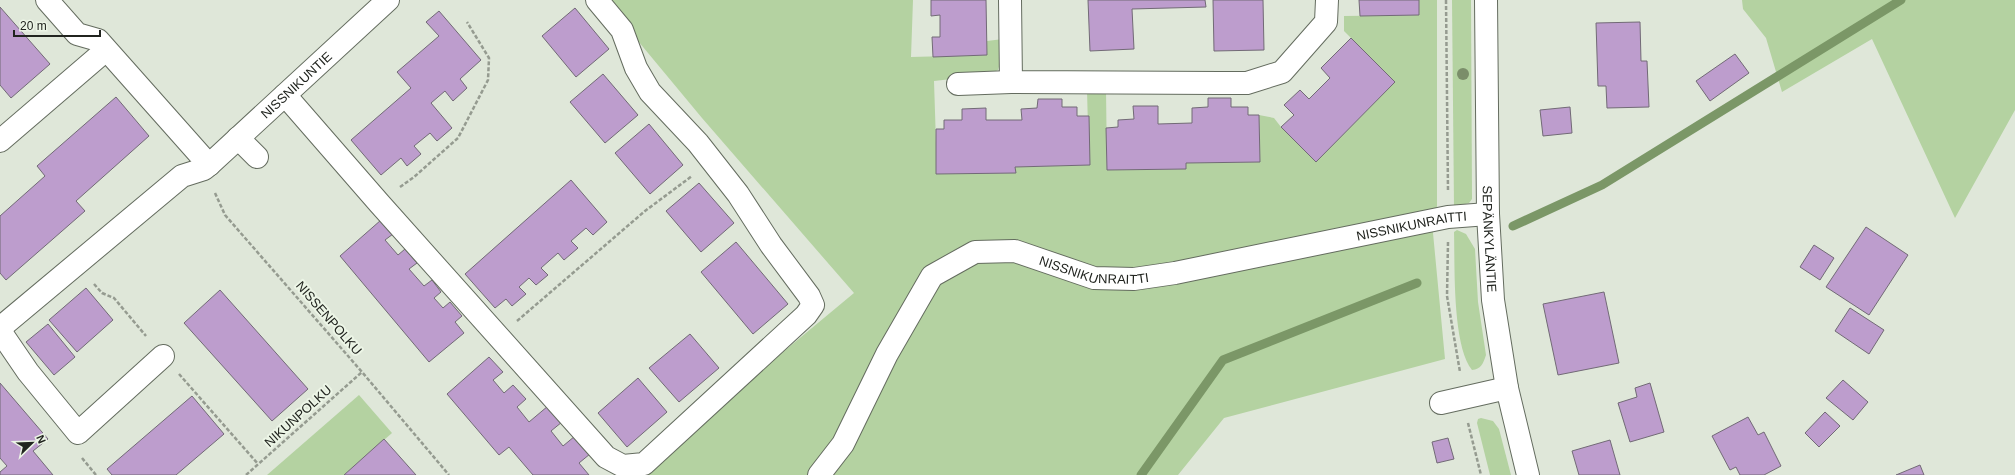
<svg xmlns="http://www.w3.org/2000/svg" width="2015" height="475" viewBox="0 0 2015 475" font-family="Arial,sans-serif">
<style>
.green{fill:#b4d2a1}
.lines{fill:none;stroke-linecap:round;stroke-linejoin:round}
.stream{stroke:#7b9767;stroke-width:9}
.building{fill:#bd9dcd;stroke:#726a76}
.minor-casing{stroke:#646c5f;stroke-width:24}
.path{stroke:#959b90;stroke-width:2.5;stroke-dasharray:4 2;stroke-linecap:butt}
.minor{stroke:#fff;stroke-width:22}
.tree{fill:#7b8e6a}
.labels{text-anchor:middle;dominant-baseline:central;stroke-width:4;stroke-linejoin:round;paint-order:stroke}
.street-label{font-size:13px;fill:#21241f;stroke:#ecf5e6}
</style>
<rect width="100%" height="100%" fill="#dfe7d9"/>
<!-- green -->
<g class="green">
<polygon points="604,0 913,0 911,57 987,55 987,41 1003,39 1001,60 998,70 987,75 934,81 937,174 1015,173 1015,167 1089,165 1087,90 1106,89 1107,170 1185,169 1186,163 1260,162 1259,115 1274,118 1281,127 1395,82 1344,31 1344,16 1419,15 1419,0 1437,0 1437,206 1433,233 1445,359 1224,418 1178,475 640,475 700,421 854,293 702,118"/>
<polygon points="1452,0 1471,0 1472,199 1469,203 1454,207"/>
<polygon points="1742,0 2015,0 2015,110 1955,218 1872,39 1782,92 1766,38 1743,9"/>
<path d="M1457,230L1466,234L1475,249L1478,302L1486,355C1483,364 1481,369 1472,370C1452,345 1455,266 1454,232Z"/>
<polygon points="359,395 392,433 344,475 267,475"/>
<polygon points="1481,418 1493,421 1499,429 1511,475 1490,475 1477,423 1478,419"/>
</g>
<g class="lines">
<!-- stream -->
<g class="stream">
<polyline points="1513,226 1602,185 1901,0"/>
<polyline points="1141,475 1223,360 1417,283"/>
</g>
</g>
<!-- building -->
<g class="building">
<polygon points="931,0 986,0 987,55 933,57 932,37 940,37 940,15 931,16"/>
<polygon points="1088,0 1205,0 1206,7 1132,9 1134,49 1090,51"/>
<polygon points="1213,0 1263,0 1264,50 1214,51"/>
<polygon points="1359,0 1419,0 1419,15 1360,16"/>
<polygon points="0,7 50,64 11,98 0,85"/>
<polygon points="575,8 609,49 576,77 542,36"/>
<polygon points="439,11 481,60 460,79 467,88 453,101 445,91 431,103 452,128 437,141 430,133 414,146 421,154 407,166 401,158 381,175 351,140 411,88 397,72 439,36 426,22"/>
<polygon points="1640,22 1641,61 1647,61 1649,107 1607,108 1606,86 1598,86 1596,23"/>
<polygon points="1351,38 1395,82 1316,162 1281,127 1294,115 1284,105 1300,90 1309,99 1330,78 1321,68"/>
<polygon points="1735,54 1749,73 1710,101 1696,81"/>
<polygon points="603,74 638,115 605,143 570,102"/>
<polygon points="116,97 149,136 76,201 85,211 6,280 0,273 0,216 45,176 37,166"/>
<polygon points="1208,98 1231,98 1231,107 1248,107 1248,115 1259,115 1260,162 1186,163 1186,169 1107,170 1106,128 1118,127 1118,120 1134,119 1133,106 1158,106 1158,124 1192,123 1192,108 1208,107"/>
<polygon points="1038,99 1062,99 1062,107 1077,107 1077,116 1089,116 1090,165 1015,167 1016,173 936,174 936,129 944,129 944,120 962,120 962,109 986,108 986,120 1022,120 1021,109 1037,108"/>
<polygon points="1570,107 1572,133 1543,136 1540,110"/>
<polygon points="649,124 683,165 650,194 615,153"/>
<polygon points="571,180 607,222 593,235 586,228 571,241 578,248 564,260 558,253 541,268 548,275 536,285 529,278 519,287 526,294 512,306 506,299 495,308 465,274"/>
<polygon points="699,183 734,223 701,252 666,211"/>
<polygon points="381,220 393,234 385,240 398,255 405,249 417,263 409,269 424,286 432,280 441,292 434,298 443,308 450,302 462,316 455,322 464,333 429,362 340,256"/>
<polygon points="1866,227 1908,255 1869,315 1826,287"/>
<polygon points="736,242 788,304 753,334 701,272"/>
<polygon points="1814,245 1834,258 1820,280 1800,267"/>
<polygon points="86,288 113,320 77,352 49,320"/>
<polygon points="220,290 308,389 272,421 184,323"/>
<polygon points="1604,292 1619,363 1558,375 1543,304"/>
<polygon points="1850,308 1884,330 1869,354 1835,331"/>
<polygon points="48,324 75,357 54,375 26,342"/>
<polygon points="690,334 719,368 679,402 649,368"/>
<polygon points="489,357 503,372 493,380 504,393 513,385 526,399 517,407 529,422 548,406 562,422 551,431 563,446 575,436 590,454 579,463 589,475 533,475 509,447 499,455 447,394"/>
<polygon points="638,378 667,412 627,447 598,413"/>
<polygon points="1843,380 1868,402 1853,420 1826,398"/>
<polygon points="0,383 48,439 33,451 53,475 0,475 0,472 7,466 0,458"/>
<polygon points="1650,383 1664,432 1630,442 1618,403 1637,397 1635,388"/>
<polygon points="192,396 224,434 176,475 112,475 107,469"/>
<polygon points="1825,412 1840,426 1819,447 1805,433"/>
<polygon points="1748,417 1758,435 1764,432 1781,466 1764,475 1740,475 1736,467 1730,470 1712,436"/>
<polygon points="1448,438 1454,459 1437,463 1432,442"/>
<polygon points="384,439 416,475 344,475"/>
<polygon points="1610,440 1620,475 1579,475 1572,451"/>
<polygon points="1920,465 1924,475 1896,475"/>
</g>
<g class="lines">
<defs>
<g id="minor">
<polyline points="47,0 77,34 98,40 209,165"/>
<polyline points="1010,0 1011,82 1219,83 1247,83 1282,72 1326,22 1327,0"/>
<path id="s1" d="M1486,0L1488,214L1493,300L1507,388L1528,475"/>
<polyline points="958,84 1011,82"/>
<polyline points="285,95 379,203 606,457 623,466 644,464 806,315 813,305 809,296 771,245 738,194 698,143 650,92 636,68 622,30 597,0"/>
<polyline points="238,138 257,157"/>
<polyline points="0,141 106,50"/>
<path id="s2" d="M0,328L182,176L204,169L209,165L388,0"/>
<polyline points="0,331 28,372 78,433 163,356"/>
<polyline points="1441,403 1507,388"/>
<path id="s3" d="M819,475L843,444L887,354L932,276L975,252L1015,251L1094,278L1134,279L1175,273L1448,217L1488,214"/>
</g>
</defs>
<!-- minor casing -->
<use href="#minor" class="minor-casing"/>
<!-- path -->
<g class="path">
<polyline points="1446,0 1448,191"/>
<polyline points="400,187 414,177 458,138 488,80 489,58 467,22"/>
<polyline points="215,193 225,215 362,372 449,475"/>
<polyline points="1448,242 1447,296 1460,372"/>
<polyline points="94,284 102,293 114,298 146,336"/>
<polyline points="517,321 645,211 692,176"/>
<polyline points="179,374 258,464"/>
<polyline points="1468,423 1481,475"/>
<polyline points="82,458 96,475"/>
<polyline points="246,475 362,372"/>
</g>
<!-- minor -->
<use href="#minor" class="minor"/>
</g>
<!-- trees -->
<circle class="tree" cx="1463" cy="74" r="6"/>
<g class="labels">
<!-- street labels -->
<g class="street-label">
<text stroke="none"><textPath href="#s2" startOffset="385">NISSNIKUNTIE</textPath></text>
<text stroke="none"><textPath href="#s3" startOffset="725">NISSNIKUNRAITTI</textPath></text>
<text stroke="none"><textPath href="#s1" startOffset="239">SEPÄNKYLÄNTIE</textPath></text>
<text stroke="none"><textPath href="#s3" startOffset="401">NISSNIKUNRAITTI</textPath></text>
<text transform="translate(329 318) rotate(49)">NISSENPOLKU</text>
<text transform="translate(298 416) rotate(-42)">NIKUNPOLKU</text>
</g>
</g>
<!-- north arrow -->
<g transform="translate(32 443) rotate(67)" stroke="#ecf5e6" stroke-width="3" paint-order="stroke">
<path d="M0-3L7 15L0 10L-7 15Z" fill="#21241f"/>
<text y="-6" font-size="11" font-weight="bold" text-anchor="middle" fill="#21241f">N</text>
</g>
<!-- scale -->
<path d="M14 30v6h86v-6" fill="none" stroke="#21241f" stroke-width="2"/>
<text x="20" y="30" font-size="12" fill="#21241f" stroke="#ecf5e6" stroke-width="3" paint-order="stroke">20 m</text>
</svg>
